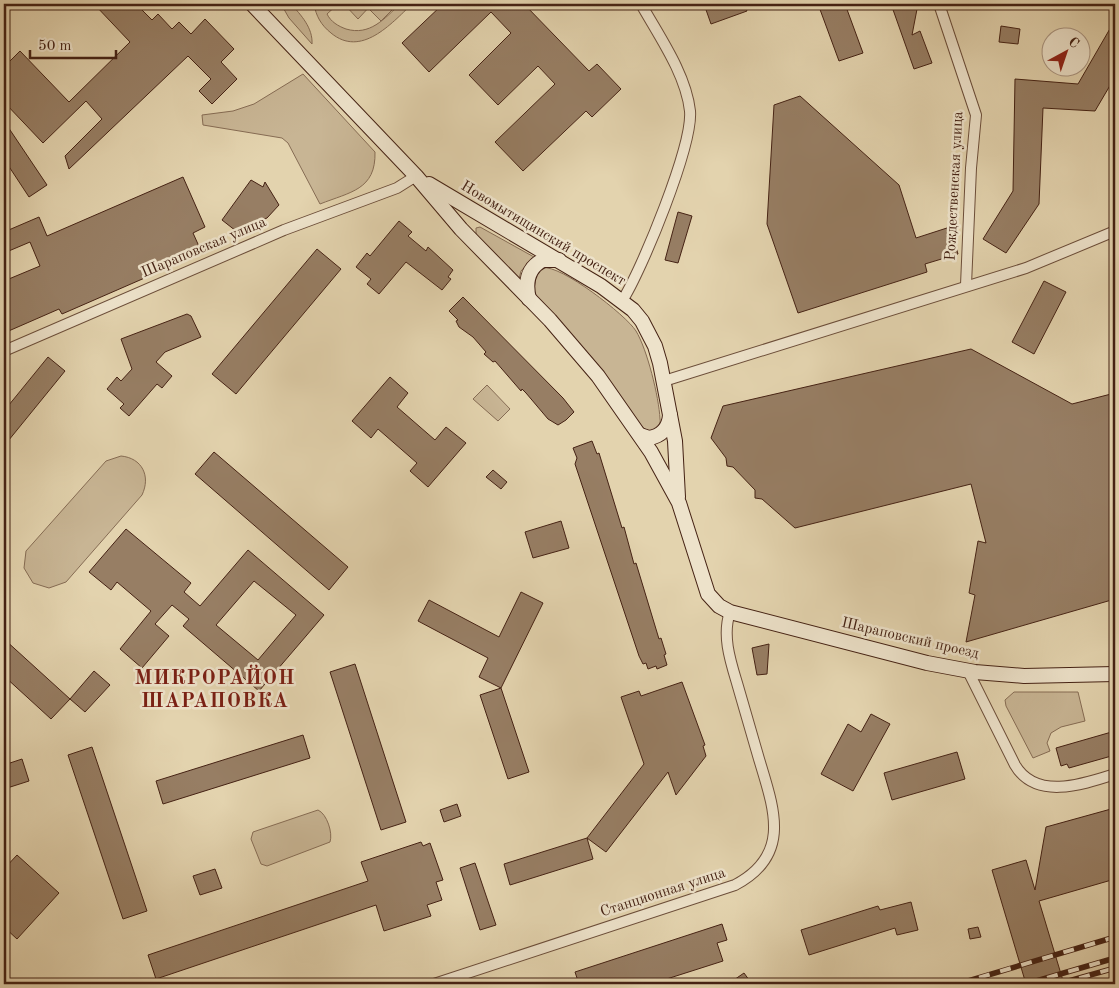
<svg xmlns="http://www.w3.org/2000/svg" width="1119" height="988" viewBox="0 0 1119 988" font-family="'Old Standard TT',serif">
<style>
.green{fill:#c8b594;stroke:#866c54}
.building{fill:#977e64;stroke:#452214;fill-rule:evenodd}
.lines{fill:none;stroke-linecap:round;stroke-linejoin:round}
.street-casing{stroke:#6c4e3a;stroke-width:12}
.secondary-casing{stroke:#452214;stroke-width:16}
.street{stroke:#ede2ca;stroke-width:10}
.secondary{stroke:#ede2ca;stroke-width:14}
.rail-casing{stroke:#452214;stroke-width:5.5}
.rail{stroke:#ede2ca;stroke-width:4;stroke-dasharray:11;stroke-linecap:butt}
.labels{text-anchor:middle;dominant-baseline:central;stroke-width:5;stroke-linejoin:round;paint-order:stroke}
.street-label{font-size:15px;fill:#452214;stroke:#ede2ca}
.district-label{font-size:20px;font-weight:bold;letter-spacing:1px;fill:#7a1f14;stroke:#ede2ca}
</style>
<rect width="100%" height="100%" fill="#e3d3ae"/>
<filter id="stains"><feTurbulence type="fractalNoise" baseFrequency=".004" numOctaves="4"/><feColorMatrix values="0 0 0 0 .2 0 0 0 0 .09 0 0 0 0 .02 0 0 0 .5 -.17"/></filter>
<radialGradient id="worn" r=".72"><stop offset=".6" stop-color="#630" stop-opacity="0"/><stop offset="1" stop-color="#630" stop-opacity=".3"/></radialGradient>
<!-- green -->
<g class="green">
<path d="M281,4H291C301,15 313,28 312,44L289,18Z"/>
<path d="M314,4H338L327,14C331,22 338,26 346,29C370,36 384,19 400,4H412C391,24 361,58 331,33C321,25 316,16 314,4Z"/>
<polygon points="344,4 372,4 358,19"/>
<polygon points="376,4 398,4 381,21 370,10"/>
<path d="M303,74L375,152C376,190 350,192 320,204L288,143L282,138L203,125L202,115L233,111L254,104Z"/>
<polygon points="480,227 534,257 521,271 519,279 476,235 476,228"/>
<path d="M543,268C560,264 626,315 636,331C647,349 659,397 660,419C661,423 658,426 656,429L650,432L642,427L594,360L535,297L532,279Z"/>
<polygon points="487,385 510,409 498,421 473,399"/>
<path d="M121,456C142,458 151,476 142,495L66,582L49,588L33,583L24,568L26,551L106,461Z"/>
<polygon points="1014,692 1078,692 1085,721 1061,727 1051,733 1047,743 1050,751 1033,758 1006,706 1005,700"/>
<path d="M318,810C327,814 333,833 330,842L267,866L261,864L251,839L253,832Z"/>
</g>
<!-- building -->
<g class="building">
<polygon points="94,4 136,4 152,20 158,14 172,29 179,22 191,34 205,19 234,49 221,62 237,79 212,104 199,91 211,79 188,56 69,169 65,156 102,119 86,101 43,143 4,102 4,67 20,51 69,102 130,42"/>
<polygon points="443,4 524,4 589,71 597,64 621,89 592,117 586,111 523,171 495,142 555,84 538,66 498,105 469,75 511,33 491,12 429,72 402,43"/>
<polygon points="704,4 744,4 747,11 711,24"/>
<polygon points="818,4 845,4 863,53 839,61"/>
<polygon points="891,4 918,4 912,35 920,31 932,63 914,69"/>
<polygon points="1115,20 1115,77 1095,111 1043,108 1039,204 1006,253 983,239 1013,191 1015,79 1078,84"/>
<polygon points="1001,26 1020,29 1018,44 999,42"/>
<polygon points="800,96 899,185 916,238 950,227 958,254 925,264 927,272 798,313 767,224 774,105"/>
<polygon points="4,121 47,185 29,197 4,159"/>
<polygon points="183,177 205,227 193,233 202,253 62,314 59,309 4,333 4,281 40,266 30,242 4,253 4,232 39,217 47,236"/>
<polygon points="251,180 263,187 265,182 279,205 267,218 236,231 222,220"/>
<polygon points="678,212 692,216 678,263 665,260"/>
<polygon points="399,221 412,232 408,236 426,251 428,247 453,270 448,277 451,279 442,290 406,262 379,294 367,284 371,279 356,267 367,253 370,256"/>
<polygon points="317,249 341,269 236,394 212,374"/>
<polygon points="1044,281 1066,292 1034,354 1012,342"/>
<polygon points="463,297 563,398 574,412 566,420 558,425 548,419 526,393 522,389 521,391 495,361 493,362 484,354 486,352 473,337 459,327 456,321 458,320 449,311"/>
<polygon points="187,314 191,316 201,337 165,352 156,362 172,376 162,388 157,384 129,416 120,408 124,404 107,389 117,377 121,381 132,369 121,339"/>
<polygon points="971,349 1072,404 1115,393 1115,599 966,642 975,595 969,593 978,541 986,543 971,484 795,528 762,499 755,498 755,490 733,467 727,466 726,458 711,438 723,406"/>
<polygon points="48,357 65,371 4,446 4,411"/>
<polygon points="390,377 408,393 397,407 435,440 446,427 466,443 428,487 410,471 417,463 378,429 371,438 352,421"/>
<polygon points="592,441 597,454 599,453 622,528 624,527 634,564 636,563 659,639 661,638 666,654 664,655 667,665 657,669 656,666 648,669 646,663 643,664 639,656 575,464 577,458 573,448"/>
<polygon points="214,452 348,567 329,590 195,474"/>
<polygon points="493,470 507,482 501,489 486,477"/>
<polygon points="561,521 569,548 533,558 525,532"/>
<path d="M126,529L191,583L184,592L200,606L248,550L324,615L259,691L183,626L189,619L172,605L155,624L169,636L142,668L120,649L151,611L117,582L111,590L89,572ZM254,581L296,615L258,660L216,625Z"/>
<polygon points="521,592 543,603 501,688 479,677 488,658 418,621 429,600 499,637"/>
<polygon points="4,639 70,699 51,719 4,676"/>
<polygon points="769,644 767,674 757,675 752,648"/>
<polygon points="355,664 406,822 381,830 330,672"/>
<polygon points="94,671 110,685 85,712 70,699"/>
<polygon points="682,682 705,745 703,746 706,756 676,795 668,772 606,852 587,838 644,764 621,697 639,691 641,696"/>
<polygon points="501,688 529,772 508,779 480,695"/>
<polygon points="871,714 890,724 853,791 821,774 848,724 861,732"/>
<polygon points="1115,731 1115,755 1069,768 1067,764 1061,766 1056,748"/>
<polygon points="303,735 310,758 163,804 156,781"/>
<polygon points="92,747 147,911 123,919 68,755"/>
<polygon points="957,752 965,779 892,800 884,773"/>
<polygon points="22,759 29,781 4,789 4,765"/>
<polygon points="457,804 461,816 444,822 440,810"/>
<polygon points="1111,809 1115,824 1115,879 1039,901 1064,984 1026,984 992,870 1026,860 1035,890 1046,827"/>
<polygon points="587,838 593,859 510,885 504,864"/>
<polygon points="421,842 423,846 430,843 443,880 436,882 442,900 427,905 431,916 384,931 376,905 156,979 148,955 368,881 361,862"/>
<polygon points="17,855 59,893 17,939 4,927 4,869"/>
<polygon points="475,863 496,925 480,930 460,868"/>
<polygon points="215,869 222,888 200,895 193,876"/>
<polygon points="911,902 918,930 897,935 895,928 809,955 801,930 878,906 880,910"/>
<polygon points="722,924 727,940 717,943 723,961 651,984 579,984 575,972"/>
<polygon points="978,927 981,937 970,939 968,929"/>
<polygon points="744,973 752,984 728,984"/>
</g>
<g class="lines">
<defs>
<g id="street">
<polyline points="939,4 976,115 971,168 966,285"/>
<path d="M622,301C642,270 693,145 690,111C686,74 659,36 641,4"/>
<polyline points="4,351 284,230 397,188 416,176"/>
<polyline points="664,381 1026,268 1115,231"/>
<path d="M968,671L1015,765C1036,801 1084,784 1115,774"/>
<path d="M434,984L735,885C792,855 774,809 759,759C752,734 744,708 737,683C730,660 722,635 730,612"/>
</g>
<g id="secondary">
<polyline points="252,4 416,176 461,229 550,320 598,376 651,452 679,503 708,594 719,606 730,612 927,663 975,672 1024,676 1115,674"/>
<polyline points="429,184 601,286 633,310 642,321 655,346 660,363 675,441 678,497"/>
<path d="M529,299C525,283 527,268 543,260H559"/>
<path d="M640,435L649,438C661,436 669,428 670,415"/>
</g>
</defs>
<!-- street casing -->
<use href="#street" class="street-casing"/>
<!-- secondary casing -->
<use href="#secondary" class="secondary-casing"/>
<!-- street -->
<use href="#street" class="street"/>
<!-- secondary -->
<use href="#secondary" class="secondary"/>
<defs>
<g id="rail">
<polyline points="958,984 1115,937"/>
<polyline points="1026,984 1115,958"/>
<polyline points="1058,984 1115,968"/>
</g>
</defs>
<!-- rail casing -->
<use href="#rail" class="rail-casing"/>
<!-- rail -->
<use href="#rail" class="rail"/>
</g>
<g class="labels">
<!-- street labels -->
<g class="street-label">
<text transform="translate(955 186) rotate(-87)">Рождественская улица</text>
<text transform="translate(543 234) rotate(31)">Новомытищинский проспект</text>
<text transform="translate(204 248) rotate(-23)">Шараповская улица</text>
<text transform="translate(910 639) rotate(13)">Шараповский проезд</text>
<text transform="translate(663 893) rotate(-18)">Станционная улица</text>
</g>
<!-- district labels -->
<g class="district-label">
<text x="215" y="679">МИКРОРАЙОН<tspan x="215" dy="23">ШАРАПОВКА</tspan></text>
</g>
</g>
<!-- margin -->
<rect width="1119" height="988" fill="none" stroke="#e3d3ae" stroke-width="20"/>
<rect x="5" y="5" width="1109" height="978" fill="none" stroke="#452214" stroke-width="2.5"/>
<rect x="10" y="10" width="1099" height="968" fill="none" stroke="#452214"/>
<!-- north arrow -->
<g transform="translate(1066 52) rotate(40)"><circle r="24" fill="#ede2ca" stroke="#aa9581"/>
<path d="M0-4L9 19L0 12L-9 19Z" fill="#8f2418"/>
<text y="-8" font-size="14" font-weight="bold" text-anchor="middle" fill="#452214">С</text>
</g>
<!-- scale -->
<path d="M30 50v8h86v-8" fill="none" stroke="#452214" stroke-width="2.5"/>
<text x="38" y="50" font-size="15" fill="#452214" stroke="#ede2ca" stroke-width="4" paint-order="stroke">50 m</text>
<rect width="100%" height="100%" filter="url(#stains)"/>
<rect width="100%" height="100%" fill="url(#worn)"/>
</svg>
